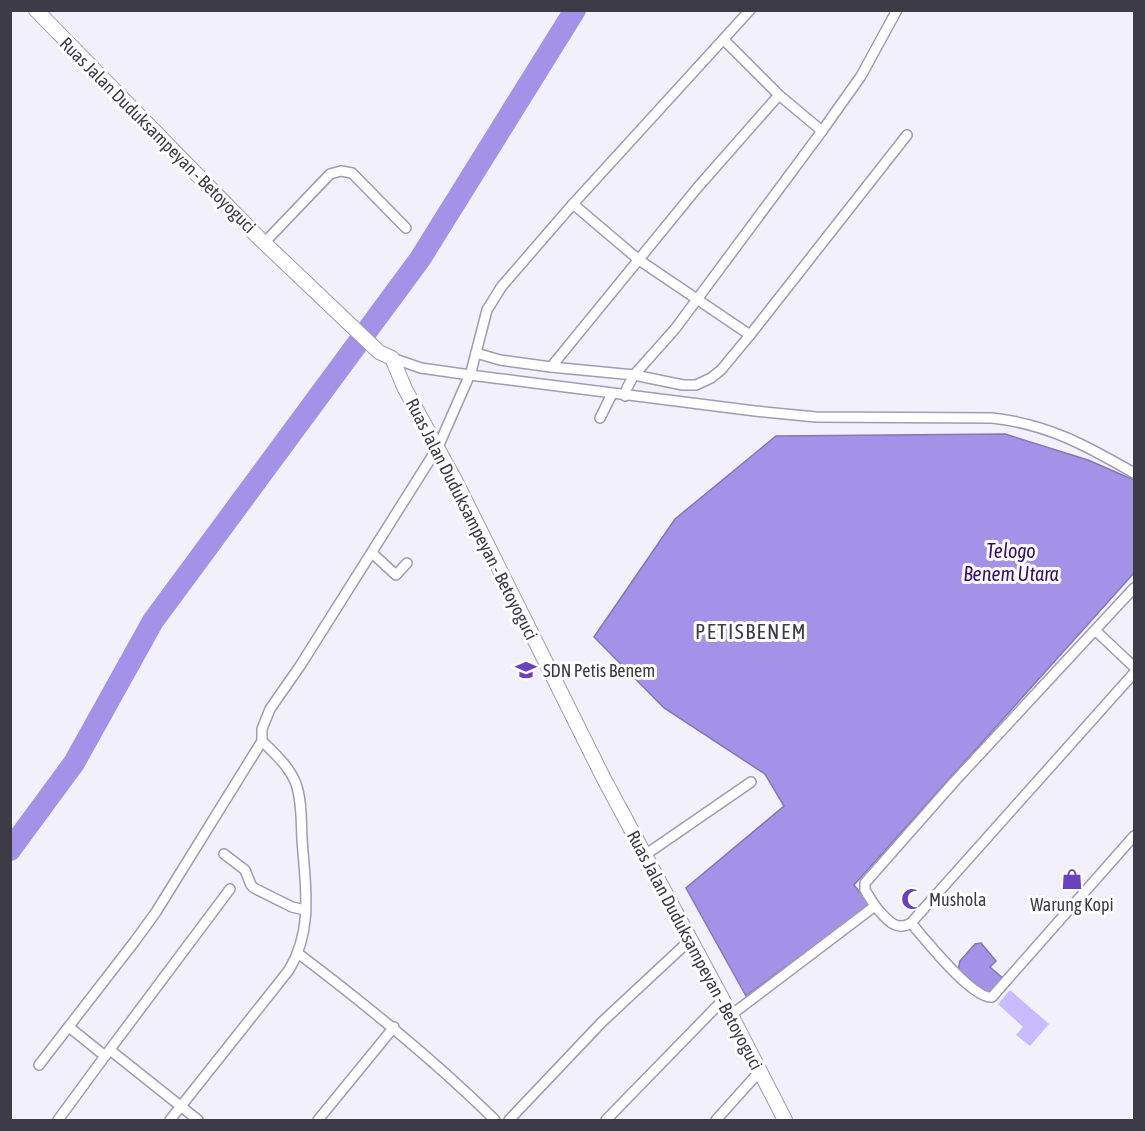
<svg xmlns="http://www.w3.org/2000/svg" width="1145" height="1131" viewBox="0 0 1145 1131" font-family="'Asap Condensed',sans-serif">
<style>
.green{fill:#c8bbff}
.water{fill:#a491e8;stroke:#8577b7;stroke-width:1.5}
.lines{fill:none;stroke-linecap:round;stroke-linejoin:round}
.river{stroke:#a491e8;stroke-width:22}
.minor-casing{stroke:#a09bb6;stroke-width:12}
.secondary-casing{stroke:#a09bb6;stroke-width:16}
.minor{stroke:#fff;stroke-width:9}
.secondary{stroke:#fff;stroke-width:14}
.labels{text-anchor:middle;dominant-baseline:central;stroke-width:6;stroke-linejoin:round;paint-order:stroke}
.street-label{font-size:18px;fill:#3d3b46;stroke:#fff}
.poi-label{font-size:18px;fill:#3d3b46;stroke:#fff;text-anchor:start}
.water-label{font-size:20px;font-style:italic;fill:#370a74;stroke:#fff}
.quarter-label{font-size:21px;letter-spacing:1.5px;fill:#3d3b46;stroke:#fff}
</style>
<rect width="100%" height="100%" fill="#f1f0fb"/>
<!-- green -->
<polygon class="green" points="1010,990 1049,1024 1030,1046 1016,1035 1023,1027 998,1004"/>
<!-- water -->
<g class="water">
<polygon points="1005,434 1088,460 1134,480 1134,573 854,885 870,905 746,996 686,888 784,806 765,774 664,708 594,637 675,519 776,436"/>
<polygon points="981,943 996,961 990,967 1005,980 988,996 958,970 960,961 975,944"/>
</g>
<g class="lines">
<!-- river -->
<polyline class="river" points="10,850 74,763 153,621 420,259 575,10"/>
<defs>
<g id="minor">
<polyline points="822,131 861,76 897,10"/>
<polyline points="573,204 639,260 750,335"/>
<polyline points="265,242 330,174 341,171 352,173 406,228"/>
<polyline points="476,353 500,360 551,367 698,187 779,95"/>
<path d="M392,358L421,368L470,375L755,411L816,417L992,418C1048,424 1087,446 1134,473"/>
<polyline points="551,367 634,375 683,385 696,385 711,378 721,370 750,335 907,135"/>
<polyline points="625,396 627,388 634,375 675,329 822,131 779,95 724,40"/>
<polyline points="600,418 612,394"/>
<polyline points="372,553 396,575 407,563"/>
<polyline points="1096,631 1134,667"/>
<path d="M1134,673L911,923C925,939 972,999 992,997L1134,836"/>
<polyline points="224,854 245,870 251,885 254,888 292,907 305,910"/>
<polyline points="645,855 751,782"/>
<polyline points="875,906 865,890 865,883 954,782 1134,588"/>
<path d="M299,954C369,1007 433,1059 495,1120"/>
<path d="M731,1015L875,906C885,917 895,933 911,923"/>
<polyline points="110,1050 198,1120"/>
<polyline points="105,1056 230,889"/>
<polyline points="39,1065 135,941 156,912 262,741"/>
<polyline points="58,1120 105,1056 69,1027"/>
<path d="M170,1120L289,970C314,928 305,885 302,839C301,821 302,801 296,784C290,767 274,753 262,741V729L270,709L300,666L438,447L471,372L487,310L502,286L573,204L750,10"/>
<polyline points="318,1120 394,1027"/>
<polyline points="509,1120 602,1022 690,940"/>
<polyline points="606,1120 723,1000"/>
<polyline points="716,1120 760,1071"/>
</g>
<polyline id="secondary" points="36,10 257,236 379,352 392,358 405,389 455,480 604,779 731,1015 785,1120"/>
</defs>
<!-- minor casing -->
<use href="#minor" class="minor-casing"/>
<!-- secondary casing -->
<use href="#secondary" class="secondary-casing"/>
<!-- minor -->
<use href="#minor" class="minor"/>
<!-- secondary -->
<use href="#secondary" class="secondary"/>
</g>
<!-- icons -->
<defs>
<symbol id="school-bare" viewBox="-9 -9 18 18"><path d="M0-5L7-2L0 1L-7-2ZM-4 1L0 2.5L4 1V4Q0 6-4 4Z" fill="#6943bc" stroke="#fff" stroke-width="2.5" paint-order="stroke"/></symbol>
<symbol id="shop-bare" viewBox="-9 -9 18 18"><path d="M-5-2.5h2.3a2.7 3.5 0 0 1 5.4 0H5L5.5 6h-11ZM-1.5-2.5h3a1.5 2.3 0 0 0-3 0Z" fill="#6943bc" stroke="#fff" stroke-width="2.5" paint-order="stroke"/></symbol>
<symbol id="mosque-bare" viewBox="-9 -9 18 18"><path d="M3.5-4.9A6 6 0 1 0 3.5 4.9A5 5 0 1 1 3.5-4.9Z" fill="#6943bc" stroke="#fff" stroke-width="2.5" paint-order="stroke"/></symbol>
</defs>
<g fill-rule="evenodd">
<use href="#school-bare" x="511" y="655" width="30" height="30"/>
<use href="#shop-bare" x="1057" y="864" width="30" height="30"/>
<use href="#mosque-bare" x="897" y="884" width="30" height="30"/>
</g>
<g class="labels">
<!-- street labels -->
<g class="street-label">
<text transform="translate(158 135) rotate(45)">Ruas Jalan Duduksampeyan - Betoyoguci</text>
<text transform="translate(472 519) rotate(63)">Ruas Jalan Duduksampeyan - Betoyoguci</text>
<text transform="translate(695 950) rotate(62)">Ruas Jalan Duduksampeyan - Betoyoguci</text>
</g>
<!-- poi labels -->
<g class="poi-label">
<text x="543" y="670">SDN Petis Benem</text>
<text x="929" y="899">Mushola</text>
<text x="1072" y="904" text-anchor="middle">Warung Kopi</text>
</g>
<!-- water labels -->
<g class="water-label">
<text x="1011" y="550">Telogo<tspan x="1011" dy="23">Benem Utara</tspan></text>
</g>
<!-- quarter labels -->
<g class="quarter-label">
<text x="751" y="631">PETISBENEM</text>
</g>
</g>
<!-- border -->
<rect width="1145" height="1131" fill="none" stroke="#3d3b46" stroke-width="24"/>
</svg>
